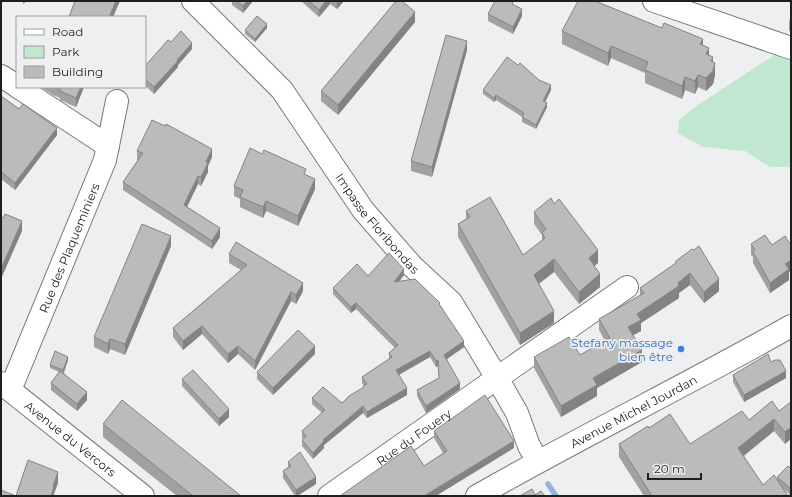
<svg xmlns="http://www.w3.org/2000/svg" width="792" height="497" viewBox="0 0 792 497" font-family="Montserrat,sans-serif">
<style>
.park{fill:#c1e8ce}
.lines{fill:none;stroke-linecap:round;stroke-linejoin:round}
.stream{stroke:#93b5e1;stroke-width:5.5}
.minor-casing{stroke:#77797b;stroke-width:24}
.minor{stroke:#fff;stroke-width:22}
.wall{fill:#a3a0a1}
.shaded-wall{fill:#848283}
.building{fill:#bdbabb;stroke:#848283}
.shop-dot{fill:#3f7fe0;stroke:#edeff1;stroke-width:1.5}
.labels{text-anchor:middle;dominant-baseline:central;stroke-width:3.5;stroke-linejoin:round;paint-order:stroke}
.street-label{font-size:12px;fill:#1e1f20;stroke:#edeff1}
.shop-label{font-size:12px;fill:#366cbe;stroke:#edeff1;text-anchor:end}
</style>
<rect width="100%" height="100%" fill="#edeff1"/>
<!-- park -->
<polygon class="park" points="774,55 791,61 791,167 770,167 745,151 703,147 678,133 679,120 695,107"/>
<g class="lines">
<!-- stream -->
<polyline class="stream" points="548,484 556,496"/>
<defs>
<g id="minor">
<path id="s1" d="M193,1L282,90L363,210L412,266L451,302L497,378L517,413L529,446L538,461"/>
<polyline points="654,1 791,48"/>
<polyline points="1,76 17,86"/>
<polyline points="18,87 108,146"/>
<path id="s2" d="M1,383L143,496"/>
<path id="s3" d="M10,390L105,160L117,101"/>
<path id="s4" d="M329,496L627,287"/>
<path id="s5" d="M477,496C580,437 687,385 791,326"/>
</g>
</defs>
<!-- minor casing -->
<use href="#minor" class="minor-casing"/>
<!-- minor -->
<use href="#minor" class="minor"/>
</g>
<!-- wall -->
<g class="wall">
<polygon points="232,1 253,1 243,13 232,5"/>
<polygon points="301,1 344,1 337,9 330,4 319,17"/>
<polygon points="488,14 522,16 513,34 488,21"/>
<polygon points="791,16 791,31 789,31 789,22"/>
<polygon points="415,22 338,115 321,101 321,91"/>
<polygon points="267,28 255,42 245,34 245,30"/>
<polygon points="662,28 703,46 713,62 715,75 713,84 706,91 698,87 695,94 685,90 682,99 645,83 645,73 611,58 608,66 562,44 562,31"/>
<polygon points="171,42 192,49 178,65 178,67 154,94 145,85 145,66"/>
<polygon points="467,50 432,177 411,171 411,161"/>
<polygon points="539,80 551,90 545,102 547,107 536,129 522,122 522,117 496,100 494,102 483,94 483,90"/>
<polygon points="41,87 84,87 76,107 62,101 60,100 60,98 53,95"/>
<polygon points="1,96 57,135 15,190 1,179"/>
<polygon points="137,151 212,157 208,166 208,172 201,186 198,184 187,207 220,237 212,249 123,190 123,182 138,160 137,160"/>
<polygon points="306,175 315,189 298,226 266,211 263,218 240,207 240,199 234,196 234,186"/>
<polygon points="554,204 598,263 594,266 600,287 579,304 554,272 539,284 554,323 520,345 458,237 458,224 466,219 466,211 523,255 542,241 542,235 534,224 534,212"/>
<polygon points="751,244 791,246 791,271 789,272 789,280 770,293 753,263 753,257 751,255"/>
<polygon points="171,246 125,355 110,349 108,354 94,347 94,337"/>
<polygon points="229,254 303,291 296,304 291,301 255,370 238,354 228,363 202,334 183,350 173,337 173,328 241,270 229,263"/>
<polygon points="676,261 719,291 704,303 690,285 679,293 679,298 641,323 641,331 633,335 642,362 597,388 597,396 561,417 534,368 534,357 580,355 605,341 599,330 599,319 640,296 640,288 676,263"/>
<polygon points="404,275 399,282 440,306 464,347 447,359 460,389 426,413 417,396 417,390 439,378 438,366 436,367 430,357 399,375 407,395 367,418 363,413 324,445 324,448 313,459 302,446 302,440 303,439 302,437 302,431 322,413 312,404 312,398 342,403 363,388 363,386 364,386 362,383 362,377 389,359 389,353 395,348 356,309 351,313 333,294 333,288 368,276"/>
<polygon points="315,354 273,395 257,379 257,372"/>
<polygon points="68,360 64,373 87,400 77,411 51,390 51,383 59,372 50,368 50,365"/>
<polygon points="771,362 786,378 744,402 733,382 733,375"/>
<polygon points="182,379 229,417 219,426 182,386"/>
<polygon points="791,402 785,444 774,431 744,456 763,485 777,480 777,477 791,469 791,496 784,489 788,496 644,496 619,457 619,444 649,428 690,444 749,420 779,411"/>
<polygon points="103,424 241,496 177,496 103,437"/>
<polygon points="434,431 514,448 424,466 443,453 434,438"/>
<polygon points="288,462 316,484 297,496 295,496 283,478 283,471 288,467"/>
</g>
<!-- shaded-wall -->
<g class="shaded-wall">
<polygon points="23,1 27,1 23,4"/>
<polygon points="116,1 120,1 113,17 109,17"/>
<polygon points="247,1 253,1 243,13 243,6"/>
<polygon points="326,1 330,1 330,4 319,17 319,10"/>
<polygon points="338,1 344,1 337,9 337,2"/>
<polygon points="522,9 522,16 513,34 513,27"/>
<polygon points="415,12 415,22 338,115 338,105"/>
<polygon points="267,24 267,28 255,42 255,39"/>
<polygon points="703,39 703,52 700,44"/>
<polygon points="467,41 467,50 432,177 432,167"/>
<polygon points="192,43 192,49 178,65 178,67 154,94 154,87"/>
<polygon points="611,46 611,58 608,66 608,53"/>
<polygon points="709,48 709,61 706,54"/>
<polygon points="713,57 713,70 715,63 715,75 713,84 706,91 706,78"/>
<polygon points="698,75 698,87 695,94 695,81"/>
<polygon points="685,77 685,90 682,99 682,86"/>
<polygon points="551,85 551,90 543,106 543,101"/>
<polygon points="81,87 84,87 76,107 76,98"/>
<polygon points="496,95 496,100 494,102 494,98"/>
<polygon points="547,103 547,107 536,129 536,125"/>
<polygon points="57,128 57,135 15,190 15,183"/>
<polygon points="212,149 212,157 208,166 208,172 201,186 201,177 206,162"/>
<polygon points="198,176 198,184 184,213 184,205"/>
<polygon points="315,179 315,189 298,226 298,216"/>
<polygon points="266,201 266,211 263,218 263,207"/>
<polygon points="22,221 22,231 1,279 1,269"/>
<polygon points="220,228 220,237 212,249 212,241"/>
<polygon points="171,236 171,246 125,355 125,344"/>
<polygon points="598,250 598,263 589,270 589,258"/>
<polygon points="554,259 554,272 534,287 534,275"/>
<polygon points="791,260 791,271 789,272 789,280 770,293 770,283 785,264"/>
<polygon points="404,269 404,275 394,288 394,282"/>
<polygon points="690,273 690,285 679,293 679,298 641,323 641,331 628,338 628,327 637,314"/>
<polygon points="600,274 600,287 579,304 579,292"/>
<polygon points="719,279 719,291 704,303 704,292"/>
<polygon points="303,283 303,291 296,304 296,295"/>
<polygon points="291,292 291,301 255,370 255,361"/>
<polygon points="356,303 356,309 351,313 351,307"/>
<polygon points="554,311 554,323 520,345 520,333"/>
<polygon points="202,326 202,334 183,350 183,341"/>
<polygon points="110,339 110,349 108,354 108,344"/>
<polygon points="464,341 464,347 444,361 444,355"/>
<polygon points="238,346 238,354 228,363 228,354"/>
<polygon points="315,346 315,354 273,395 273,388"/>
<polygon points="642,350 642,362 597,388 597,396 561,417 561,406 593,378"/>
<polygon points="430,351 430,357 396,376 396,370"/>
<polygon points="68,357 68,360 63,374 63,370"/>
<polygon points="438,360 438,366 436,367 436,361"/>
<polygon points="786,371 786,378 744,402 744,395"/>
<polygon points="460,383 460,389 426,413 426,406"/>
<polygon points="407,388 407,395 367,418 367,412"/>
<polygon points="87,392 87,400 77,411 77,404"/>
<polygon points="363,406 363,413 324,445 324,448 313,459 313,453 323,440"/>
<polygon points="229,409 229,417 219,426 219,419"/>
<polygon points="774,419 774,431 738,460 738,448"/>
<polygon points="791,427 791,439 785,444 785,432"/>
<polygon points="514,441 514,448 436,496 424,496"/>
<polygon points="58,472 58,483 54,494 54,496 51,496 53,486"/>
<polygon points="316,477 316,484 297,496 296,496 296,490"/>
</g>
<!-- building -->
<g class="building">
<polygon points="75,1 78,1 81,2 81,1 116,1 109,17 69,17"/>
<polygon points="237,1 247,1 243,6"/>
<polygon points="309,1 326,1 319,10"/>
<polygon points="396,1 402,1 415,12 338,105 321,91"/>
<polygon points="495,1 513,1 512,4 522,9 513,27 488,14"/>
<polygon points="578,1 595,1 662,28 664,23 703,39 700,44 709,48 706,54 713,57 711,61 715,63 713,71 706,78 698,75 695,81 685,77 682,86 645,70 648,62 611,46 608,53 562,31"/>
<polygon points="257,16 267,24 255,39 245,30"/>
<polygon points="181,31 192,43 177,60 178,61 154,87 145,79 145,69 147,68 145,66 168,40 171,42"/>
<polygon points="446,35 467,41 432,167 411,161"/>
<polygon points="507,57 518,65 520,63 539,80 551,85 543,101 547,103 536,125 522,117 524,113 496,95 494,98 483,90"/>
<polygon points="54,87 81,87 76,98 62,92 60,91 61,90"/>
<polygon points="1,96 19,109 23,104 57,128 15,183 1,172"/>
<polygon points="152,120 165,126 166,124 212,149 206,162 208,163 201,177 198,176 184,205 220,228 212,241 123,182 143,153 137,151"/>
<polygon points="250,148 262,154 264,150 306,169 304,174 315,179 298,216 266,201 263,207 240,197 243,190 234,186"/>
<polygon points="490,197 523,255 545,238 542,233 546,229 534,212 551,198 554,204 559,199 598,250 589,258 600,274 579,292 554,259 534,275 554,311 520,333 458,224 470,217 466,211"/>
<polygon points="5,214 22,221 1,269 1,218 3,218"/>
<polygon points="142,224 171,236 125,344 110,339 108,344 94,337"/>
<polygon points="765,235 772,245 785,236 791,246 791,260 785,264 789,269 770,283 753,252 755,250 751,244"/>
<polygon points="236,242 303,283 296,295 291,292 255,361 238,346 228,354 202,326 183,341 173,328 247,265 229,254"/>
<polygon points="699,246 719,279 704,292 690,273 678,283 679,286 637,314 641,320 628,327 642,350 593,378 597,385 561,406 534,357 569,337 580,355 610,338 599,319 644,293 640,288 676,263 676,261 692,249 694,250"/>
<polygon points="389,253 404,269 394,282 415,279 440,303 439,304 464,341 444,355 460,383 426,406 417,390 439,378 438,360 436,361 430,351 396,370 407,388 367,412 363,406 323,440 324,441 313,453 302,440 306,436 302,431 325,410 312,398 323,387 342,403 349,396 364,387 363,386 367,384 362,377 392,357 389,353 398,345 356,303 351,307 333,288 357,264 368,276"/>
<polygon points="298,330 315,346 273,388 257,372"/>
<polygon points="55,351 68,357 63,370 50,365"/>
<polygon points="768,354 771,362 775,360 780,360 786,371 744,395 733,375"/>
<polygon points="193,370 229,409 219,419 182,379"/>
<polygon points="60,371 87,392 77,404 51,383"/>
<polygon points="485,395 514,441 424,496 340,496 411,446 424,466 447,451 434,431"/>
<polygon points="122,400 241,496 193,496 103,424"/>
<polygon points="772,401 779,411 791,402 791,427 785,432 774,419 738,448 763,485 774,475 788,496 652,496 619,444 648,426 649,428 670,414 690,444 742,411 749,420"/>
<polygon points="300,452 316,477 296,490 283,471 291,466 288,462"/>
<polygon points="28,460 58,472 53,486 54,487 51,496 52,496 1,496 1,490 16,496"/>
<polygon points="788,466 791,469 791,489 777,477"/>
<polygon points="532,489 535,495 541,491 545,496 520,496"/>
</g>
<!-- markers -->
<circle class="shop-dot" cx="681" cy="349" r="4"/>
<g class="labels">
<!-- street labels -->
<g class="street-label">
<text stroke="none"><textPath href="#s1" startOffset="290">Impasse Floribondas</textPath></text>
<text stroke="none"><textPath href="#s3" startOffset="154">Rue des Plaqueminiers</textPath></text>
<text stroke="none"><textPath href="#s5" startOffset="178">Avenue Michel Jourdan</textPath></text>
<text stroke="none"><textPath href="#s4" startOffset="103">Rue du Fouery</textPath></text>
<text stroke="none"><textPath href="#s2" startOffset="89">Avenue du Vercors</textPath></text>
</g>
<!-- shop labels -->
<g class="shop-label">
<text x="673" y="342">Stefany massage<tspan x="673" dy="14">bien être</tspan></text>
</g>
</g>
<!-- border -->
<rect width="792" height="497" fill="none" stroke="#1e1f20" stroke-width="4"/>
<!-- legend -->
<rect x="16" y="16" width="130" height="72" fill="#edeff1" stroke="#9a9c9d"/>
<rect x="24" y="29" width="20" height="6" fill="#ffffff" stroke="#9a9c9d"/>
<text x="52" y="36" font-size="12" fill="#1e1f20">Road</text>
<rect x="24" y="46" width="20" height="12" fill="#c1e8ce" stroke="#9a9c9d"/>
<text x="52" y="56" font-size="12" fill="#1e1f20">Park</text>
<rect x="24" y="66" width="20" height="12" fill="#bdbabb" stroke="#9a9c9d"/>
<text x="52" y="76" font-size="12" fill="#1e1f20">Building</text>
<!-- scale -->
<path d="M648 473v6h53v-6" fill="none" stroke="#1e1f20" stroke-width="2"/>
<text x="654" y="473" font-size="12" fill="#1e1f20" stroke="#edeff1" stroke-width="3" paint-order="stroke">20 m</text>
</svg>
